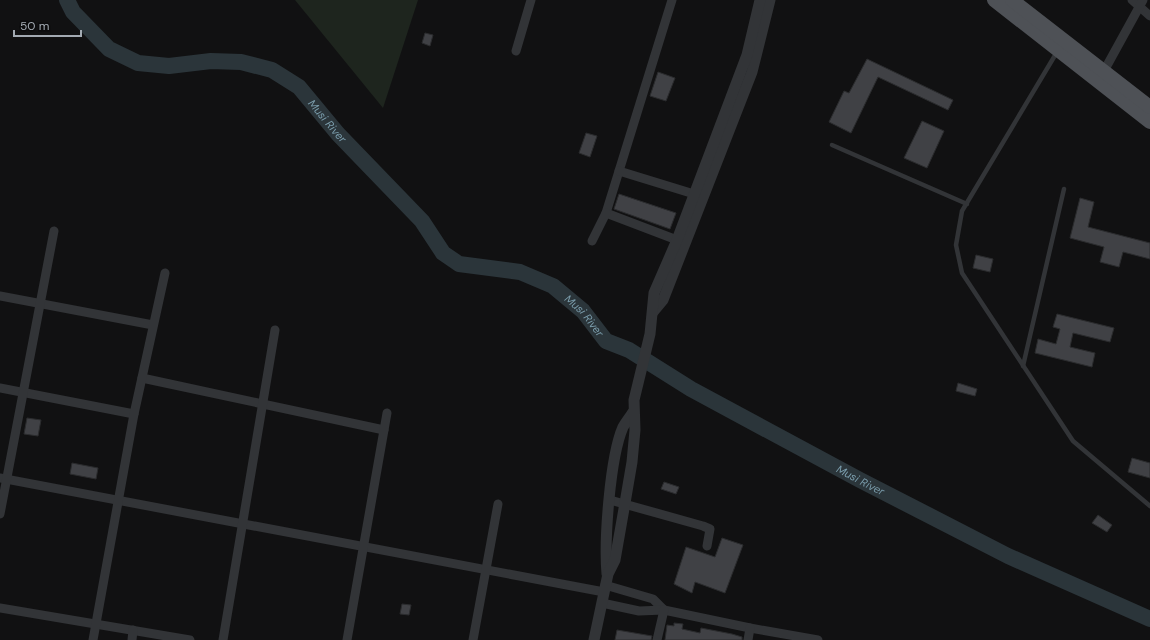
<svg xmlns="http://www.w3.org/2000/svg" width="1150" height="640" viewBox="0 0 1150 640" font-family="'DM Sans',sans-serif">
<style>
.green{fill:#1e251e}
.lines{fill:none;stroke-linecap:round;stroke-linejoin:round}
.river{stroke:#2b353a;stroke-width:16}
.building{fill:#404145;stroke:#2b2c2e}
.service{stroke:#323437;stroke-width:4.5}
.minor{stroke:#323437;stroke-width:9}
.tertiary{stroke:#323437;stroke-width:11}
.primary{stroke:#4e5156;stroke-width:14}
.labels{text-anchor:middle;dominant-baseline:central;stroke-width:4;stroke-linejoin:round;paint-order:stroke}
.water-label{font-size:11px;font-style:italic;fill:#7b9dac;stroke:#0c0c0d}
</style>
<rect width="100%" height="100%" fill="#111112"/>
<!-- green -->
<polygon class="green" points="295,0 418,0 383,108"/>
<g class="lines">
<!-- river -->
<path class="river" id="s1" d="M67,0L73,12L109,49L138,63L169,66L211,61L241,62L272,70L299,87L338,134L422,221L443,253L459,264L520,272L553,286L583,311L606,341L629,350L691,389L860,480L1008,556L1150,619"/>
</g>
<!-- building -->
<g class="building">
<polygon points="425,33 433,35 430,46 422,43"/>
<polygon points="867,59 953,100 948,110 878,77 851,133 829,122 844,91 849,93"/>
<polygon points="658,72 675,78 666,101 650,96"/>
<polygon points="922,121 944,131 927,168 904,158"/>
<polygon points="586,133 597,136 590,157 579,153"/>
<polygon points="619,194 676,213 670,229 614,209"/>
<polygon points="1080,198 1094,202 1088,227 1150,243 1150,259 1123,252 1119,267 1100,262 1104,247 1070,238"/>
<polygon points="976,255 993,259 990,272 973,268"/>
<polygon points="1057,314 1114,328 1110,342 1073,333 1070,347 1095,353 1092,367 1035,353 1038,339 1056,344 1060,329 1053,327"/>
<polygon points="958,383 977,389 975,396 956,391"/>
<polygon points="27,418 41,420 38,436 24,434"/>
<polygon points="1132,458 1150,463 1150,478 1128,472"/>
<polygon points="72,463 98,468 96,479 70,474"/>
<polygon points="664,482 679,487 676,494 661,489"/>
<polygon points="1098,515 1112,525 1107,532 1092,523"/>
<polygon points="722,538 743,545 725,593 695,582 692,593 674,584 686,547 715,557"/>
<polygon points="402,604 411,605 409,615 400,614"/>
<polygon points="674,623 683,624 682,629 700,633 701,628 732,634 742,637 742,640 665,640 667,625 674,626"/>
<polygon points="617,630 652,636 651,640 615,640"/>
</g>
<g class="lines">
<!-- service -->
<g class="service">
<polyline points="1057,52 962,211 956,245 962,273 1073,441 1150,506"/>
<polyline points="832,145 967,204"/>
<polyline points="1023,366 1064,189"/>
</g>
<!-- minor -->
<g class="minor">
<polyline points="672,0 606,213 677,240"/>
<polyline points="1132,0 1150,16"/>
<polyline points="516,51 531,0"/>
<polyline points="1104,71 1143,0"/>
<polyline points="619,171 694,194"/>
<polyline points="592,241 606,213"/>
<polyline points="0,296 153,325"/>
<polyline points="142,378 384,430"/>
<polyline points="0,388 134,414"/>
<polyline points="0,478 604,592"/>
<polyline points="610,500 703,526 710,529 707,546"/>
<polyline points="0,514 54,231"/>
<polyline points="605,585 653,599 664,610"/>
<polyline points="602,603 639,611 664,610 750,628 818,640"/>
<polyline points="0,608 190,640"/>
<polyline points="93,640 134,414 165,273"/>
<polyline points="132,640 133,630"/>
<polyline points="223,640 275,330"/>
<polyline points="347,640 387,413"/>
<polyline points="473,640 498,504"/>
<polyline points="657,640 664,610"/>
<polyline points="748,640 750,628"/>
</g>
<!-- tertiary -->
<g class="tertiary">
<polyline points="653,312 663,300 752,72 770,0"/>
<path d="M607,574C604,540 610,457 623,427C626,422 630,417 633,412"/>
<polyline points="594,640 608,574 615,560 625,503 632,462 635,430 634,400 650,334 654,293 677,240 747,55 760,0"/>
</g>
<!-- primary -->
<g class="primary">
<polyline points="994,0 1150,122"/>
<polyline points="1012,0 1150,107"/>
</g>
</g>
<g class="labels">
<!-- water labels -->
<g class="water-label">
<text stroke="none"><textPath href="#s1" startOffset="309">Musi River</textPath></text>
<text stroke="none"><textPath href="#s1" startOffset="645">Musi River</textPath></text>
<text stroke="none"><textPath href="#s1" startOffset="969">Musi River</textPath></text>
</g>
</g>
<!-- scale -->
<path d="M14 30v6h67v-6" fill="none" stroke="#a3aab2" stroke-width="2"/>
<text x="20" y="30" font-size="12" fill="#a3aab2" stroke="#0c0c0d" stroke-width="3" paint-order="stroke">50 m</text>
</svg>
